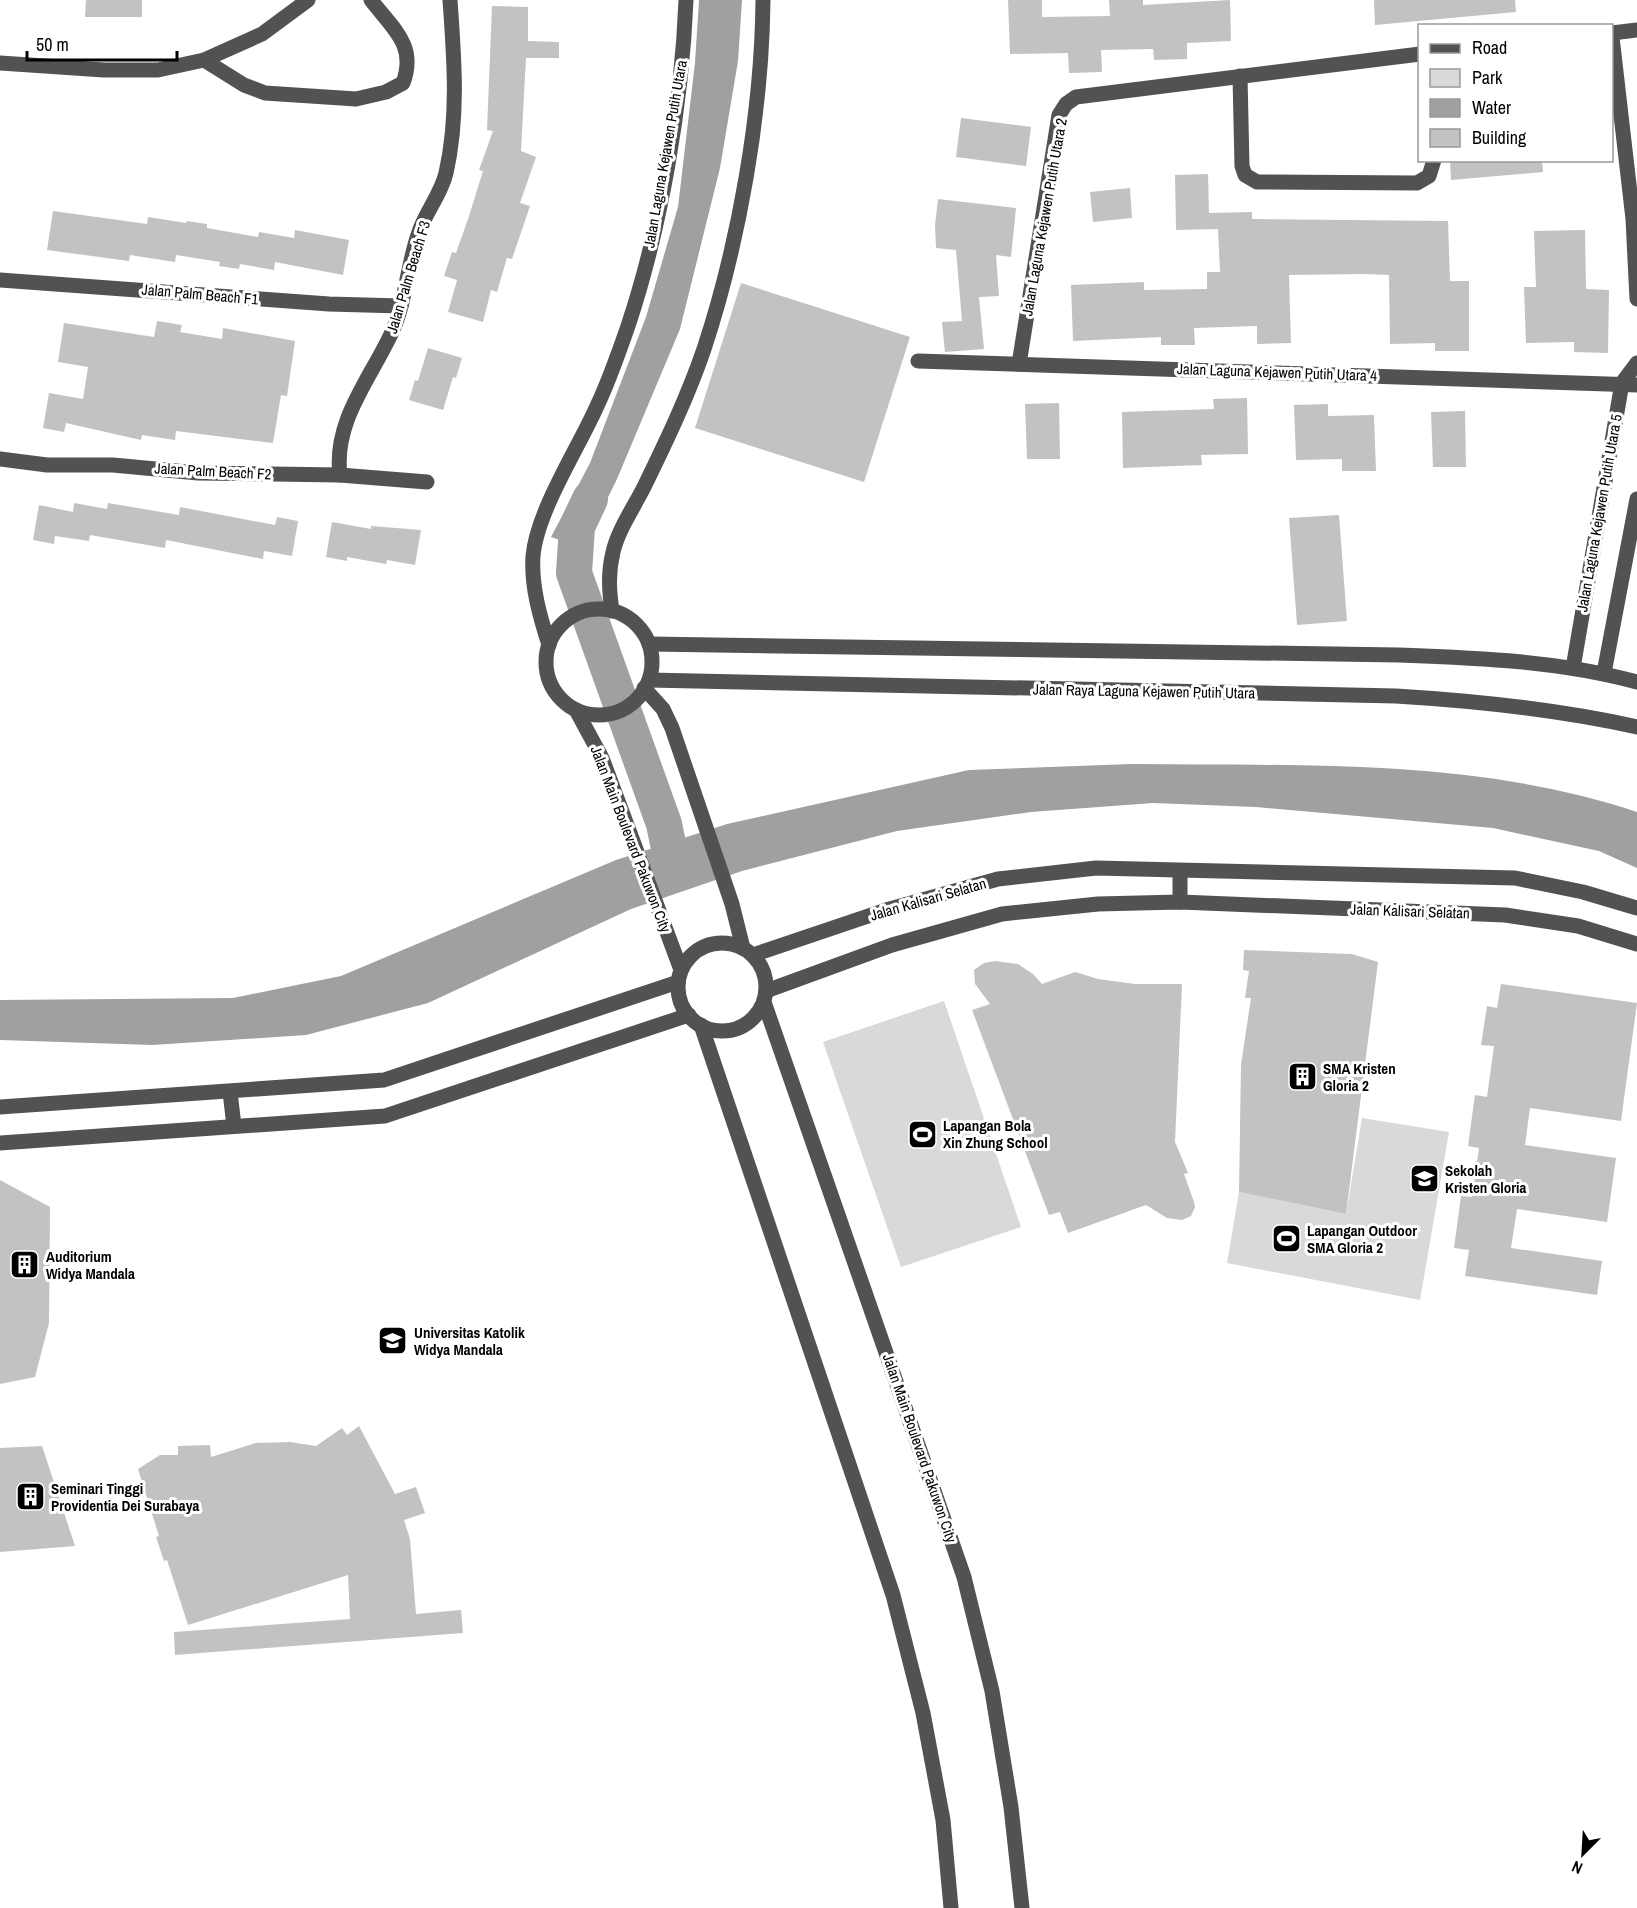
<svg xmlns="http://www.w3.org/2000/svg" width="1637" height="1908" viewBox="0 0 1637 1908" font-family="'Archivo Narrow',sans-serif">
<style>
.green{fill:#d9d9d9}
.water{fill:#a0a0a0}
.lines{fill:none;stroke-linecap:round;stroke-linejoin:round}
.river{stroke:#a0a0a0;stroke-width:36}
.building{fill:#c2c2c2}
.minor{stroke:#525252;stroke-width:15}
.labels{text-anchor:middle;dominant-baseline:central;stroke-width:6;stroke-linejoin:round;paint-order:stroke}
.street-label{font-size:15px;fill:#000;stroke:#fff}
.poi-label{font-size:15px;font-weight:bold;fill:#000;stroke:#fff;text-anchor:start}
</style>
<rect width="100%" height="100%" fill="#fff"/>
<!-- green -->
<g class="green">
<polygon points="944,1001 1021,1227 901,1267 823,1042"/>
<polygon points="1362,1118 1449,1132 1420,1300 1227,1263 1239,1192 1346,1214"/>
</g>
<!-- water -->
<g class="water">
<polygon points="699,0 742,0 738,61 720,168 680,329 617,479 583,548 551,537 590,463 646,317 678,207 695,63"/>
<path d="M1131,764C1299,766 1477,758 1637,812V868L1599,851L1493,828L1256,807L1153,803L1031,812L897,831L742,871L631,909L428,1003L306,1035L152,1045L0,1040V1000L233,998L341,976L616,860L727,824L969,770Z"/>
</g>
<g class="lines">
<!-- river -->
<polyline class="river" points="590,499 577,527 574,573 664,824 672,863"/>
</g>
<!-- building -->
<g class="building">
<polygon points="86,0 142,0 142,17 85,17"/>
<polygon points="1008,0 1042,0 1042,17 1110,16 1109,0 1143,0 1143,5 1230,0 1231,41 1187,43 1187,59 1154,60 1153,49 1101,50 1102,72 1069,73 1068,53 1010,54"/>
<polygon points="1374,0 1515,0 1516,12 1375,25"/>
<polygon points="492,6 528,7 528,41 559,42 559,58 526,58 521,151 536,157 520,203 530,206 512,259 507,258 497,292 491,290 483,322 448,312 457,280 444,276 452,252 456,253 468,219 483,171 479,170 493,131 487,130"/>
<polygon points="961,118 1031,127 1026,166 956,157"/>
<polygon points="1450,160 1542,160 1543,172 1451,180"/>
<polygon points="1208,174 1209,213 1252,212 1252,219 1448,221 1450,281 1469,281 1469,351 1435,351 1435,343 1390,344 1389,275 1365,274 1289,275 1291,343 1257,344 1257,326 1194,328 1195,345 1161,345 1161,337 1073,341 1071,285 1144,282 1144,290 1207,289 1207,272 1220,272 1218,229 1176,230 1175,175"/>
<polygon points="1130,188 1132,218 1093,222 1090,192"/>
<polygon points="938,199 1016,208 1011,257 996,255 999,296 979,297 984,349 945,352 942,322 962,321 956,250 936,248 935,225"/>
<polygon points="53,211 147,224 148,217 186,223 187,221 207,224 207,228 258,237 259,232 294,238 295,230 349,240 343,275 275,262 274,270 240,264 239,269 219,266 220,262 176,255 175,262 130,255 129,261 47,250"/>
<polygon points="1585,230 1586,289 1609,290 1608,353 1574,352 1574,342 1526,343 1524,287 1536,287 1534,231"/>
<polygon points="741,283 910,337 864,482 695,428"/>
<polygon points="157,321 182,325 180,332 222,339 223,328 295,341 287,396 281,395 273,443 176,431 175,440 142,435 141,440 66,423 64,432 43,428 49,393 83,399 88,367 58,362 64,323 154,337"/>
<polygon points="428,348 462,358 456,378 453,377 443,410 409,400 415,380 418,381"/>
<polygon points="1247,398 1248,454 1201,455 1202,465 1123,468 1122,412 1214,409 1213,399"/>
<polygon points="1059,403 1060,459 1027,459 1025,404"/>
<polygon points="1328,404 1328,416 1374,415 1376,471 1342,471 1342,459 1296,460 1294,405"/>
<polygon points="1465,411 1466,467 1433,467 1431,412"/>
<polygon points="74,503 107,509 108,503 179,515 180,507 275,525 277,517 298,521 292,556 264,551 263,559 166,540 165,548 90,535 89,541 55,536 54,544 33,540 39,505 73,512"/>
<polygon points="1339,515 1347,621 1297,625 1289,518"/>
<polygon points="332,522 371,529 371,526 421,530 415,565 387,560 386,564 347,557 347,561 326,557"/>
<polygon points="1244,950 1352,954 1378,962 1346,1214 1239,1192 1241,1065 1251,998 1245,998 1249,971 1243,970"/>
<polygon points="995,961 1018,964 1033,974 1042,984 1075,972 1098,979 1135,984 1182,984 1175,1142 1188,1173 1184,1174 1194,1202 1195,1207 1191,1216 1182,1220 1167,1218 1146,1205 1068,1233 1060,1212 1049,1215 972,1010 990,1004 975,984 974,970 984,963"/>
<polygon points="1501,984 1637,1003 1621,1121 1530,1108 1525,1145 1616,1158 1607,1222 1517,1209 1511,1248 1602,1261 1597,1295 1465,1276 1469,1250 1454,1248 1461,1196 1472,1197 1479,1148 1468,1146 1475,1095 1487,1097 1494,1046 1481,1045 1487,1006 1497,1008"/>
<polygon points="0,1180 50,1207 49,1323 35,1377 0,1384"/>
<polygon points="359,1426 395,1494 416,1487 425,1513 404,1520 410,1539 416,1614 461,1610 463,1633 175,1655 174,1632 350,1619 348,1575 188,1625 167,1560 164,1561 156,1537 159,1536 138,1469 160,1455 178,1455 178,1446 210,1445 211,1457 256,1443 290,1442 316,1446 342,1428 347,1435"/>
<polygon points="42,1446 75,1546 0,1552 0,1448"/>
</g>
<g class="lines">
<!-- minor -->
<g class="minor">
<polyline points="1612,33 1637,30"/>
<polyline points="1612,37 1633,219 1637,299"/>
<path d="M204,60L244,85L265,93L356,99L386,92L403,83C417,45 393,29 371,0"/>
<polyline points="0,63 104,70 158,70 204,60 262,34 308,0"/>
<polyline points="1240,76 1242,166 1245,175 1257,182 1417,183 1429,176 1434,160"/>
<polyline points="0,280 329,304 401,306"/>
<polyline points="918,361 1637,385"/>
<polyline points="1019,364 1059,115 1066,104 1076,97 1420,54"/>
<polyline points="0,459 47,465 113,465 198,473 340,475 427,482"/>
<path d="M340,475C333,421 371,378 392,332C406,301 407,267 418,235C424,214 441,195 446,173C459,116 454,57 450,0"/>
<circle cx="599" cy="662" r="53"/>
<path d="M612,611C609,590 608,573 613,552C618,530 634,507 644,487C666,442 688,396 704,349C739,243 762,112 763,0"/>
<path d="M649,644L1399,655C1480,658 1559,661 1637,682"/>
<path d="M549,645C540,617 531,586 533,556C537,511 578,449 597,406C609,381 619,352 628,326C661,227 682,104 686,0"/>
<polyline points="1573,668 1622,383 1637,363"/>
<polyline points="1604,673 1637,499"/>
<path d="M649,680L1396,696C1478,701 1557,709 1637,727"/>
<polyline points="644,688 663,709 672,728 732,904 743,948"/>
<polyline points="576,710 602,758 681,970"/>
<polyline points="1180,871 1180,902"/>
<circle cx="722" cy="987" r="44"/>
<polyline points="753,955 886,910 998,879 1096,868 1515,878 1583,892 1637,908"/>
<polyline points="766,991 892,945 1002,914 1098,904 1180,902 1505,915 1578,926 1637,944"/>
<polyline points="764,1002 964,1577 992,1691 1011,1807 1022,1908"/>
<polyline points="701,1025 893,1595 923,1713 943,1820 951,1908"/>
<polyline points="230,1092 234,1126"/>
<polyline points="0,1107 384,1080 678,982"/>
<polyline points="0,1143 385,1116 689,1015"/>
</g>
</g>
<!-- icons -->
<defs>
<symbol id="building-square" viewBox="-11 -11 22 22"><rect x="-9" y="-9" width="18" height="18" rx="4" fill="#000" stroke="#fff"/><path d="M-4-6H4V6H1V3H-1V6H-4ZM-2.5-4.3h1.7v1.8h-1.7ZM.8-4.3h1.7v1.8H.8ZM-2.5-1h1.7V.8h-1.7ZM.8-1h1.7V.8H.8Z" fill="#fff"/></symbol>
<symbol id="stadium-square" viewBox="-11 -11 22 22"><rect x="-9" y="-9" width="18" height="18" rx="4" fill="#000" stroke="#fff"/><path d="M0-5a6.5 5 0 1 0 0 10a6.5 5 0 1 0 0-10ZM-3.5-1.8h7v3.6h-7Z" fill="#fff"/></symbol>
<symbol id="school-square" viewBox="-11 -11 22 22"><rect x="-9" y="-9" width="18" height="18" rx="4" fill="#000" stroke="#fff"/><path d="M0-5L7-2L0 1L-7-2ZM-4 1L0 2.5L4 1V4Q0 6-4 4Z" fill="#fff"/></symbol>
<symbol id="university-square" viewBox="-11 -11 22 22"><rect x="-9" y="-9" width="18" height="18" rx="4" fill="#000" stroke="#fff"/><path d="M0-5L7-2L0 1L-7-2ZM-4 1L0 2.5L4 1V4Q0 6-4 4Z" fill="#fff"/></symbol>
</defs>
<g fill-rule="evenodd">
<use href="#building-square" x="1286" y="1060" width="33" height="33"/>
<use href="#stadium-square" x="906" y="1118" width="33" height="33"/>
<use href="#school-square" x="1408" y="1162" width="33" height="33"/>
<use href="#stadium-square" x="1270" y="1222" width="33" height="33"/>
<use href="#building-square" x="8" y="1248" width="33" height="33"/>
<use href="#university-square" x="376" y="1324" width="33" height="33"/>
<use href="#building-square" x="14" y="1480" width="33" height="33"/>
</g>
<g class="labels">
<!-- street labels -->
<g class="street-label">
<text transform="translate(665 154) rotate(-80)">Jalan Laguna Kejawen Putih Utara</text>
<text transform="translate(1044 217) rotate(-80)">Jalan Laguna Kejawen Putih Utara 2</text>
<text transform="translate(408 277) rotate(-73)">Jalan Palm Beach F3</text>
<text transform="translate(200 294) rotate(5)">Jalan Palm Beach F1</text>
<text transform="translate(1277 372) rotate(2)">Jalan Laguna Kejawen Putih Utara 4</text>
<text transform="translate(213 471) rotate(3)">Jalan Palm Beach F2</text>
<text transform="translate(1599 513) rotate(-80)">Jalan Laguna Kejawen Putih Utara 5</text>
<text transform="translate(1144 691) rotate(1)">Jalan Raya Laguna Kejawen Putih Utara</text>
<text transform="translate(631 839) rotate(69)">Jalan Main Boulevard Pakuwon City</text>
<text transform="translate(928 899) rotate(-16)">Jalan Kalisari Selatan</text>
<text transform="translate(1410 911) rotate(2)">Jalan Kalisari Selatan</text>
<text transform="translate(920 1448) rotate(71)">Jalan Main Boulevard Pakuwon City</text>
</g>
<!-- poi labels -->
<g class="poi-label">
<text x="1323" y="1068">SMA Kristen<tspan x="1323" dy="17">Gloria 2</tspan></text>
<text x="943" y="1125">Lapangan Bola<tspan x="943" dy="17">Xin Zhung School</tspan></text>
<text x="1445" y="1170">Sekolah<tspan x="1445" dy="17">Kristen Gloria</tspan></text>
<text x="1307" y="1230">Lapangan Outdoor<tspan x="1307" dy="17">SMA Gloria 2</tspan></text>
<text x="46" y="1256">Auditorium<tspan x="46" dy="17">Widya Mandala</tspan></text>
<text x="414" y="1332">Universitas Katolik<tspan x="414" dy="17">Widya Mandala</tspan></text>
<text x="51" y="1488">Seminari Tinggi<tspan x="51" dy="17">Providentia Dei Surabaya</tspan></text>
</g>
</g>
<!-- legend -->
<rect x="1418" y="24" width="195" height="138" fill="#ffffff" stroke="#999999" stroke-width="1.5"/>
<rect x="1430" y="44" width="30" height="9" fill="#525252" stroke="#999999" stroke-width="1.5"/>
<text x="1472" y="54" font-size="18" fill="#000000">Road</text>
<rect x="1430" y="69" width="30" height="18" fill="#d9d9d9" stroke="#999999" stroke-width="1.5"/>
<text x="1472" y="84" font-size="18" fill="#000000">Park</text>
<rect x="1430" y="99" width="30" height="18" fill="#a0a0a0" stroke="#999999" stroke-width="1.5"/>
<text x="1472" y="114" font-size="18" fill="#000000">Water</text>
<rect x="1430" y="129" width="30" height="18" fill="#c2c2c2" stroke="#999999" stroke-width="1.5"/>
<text x="1472" y="144" font-size="18" fill="#000000">Building</text>
<!-- north arrow -->
<g transform="translate(1583 1854) rotate(204)" stroke="#ffffff" stroke-width="4.5" paint-order="stroke">
<path d="M0-4.5L10 22L0 15L-10 22Z" fill="#000000"/>
<text y="-9" font-size="16" font-weight="bold" text-anchor="middle" fill="#000000">N</text>
</g>
<!-- scale -->
<path d="M27 51v9h150v-9" fill="none" stroke="#000000" stroke-width="3"/>
<text x="36" y="51" font-size="18" fill="#000000" stroke="#ffffff" stroke-width="4.5" paint-order="stroke">50 m</text>
</svg>
